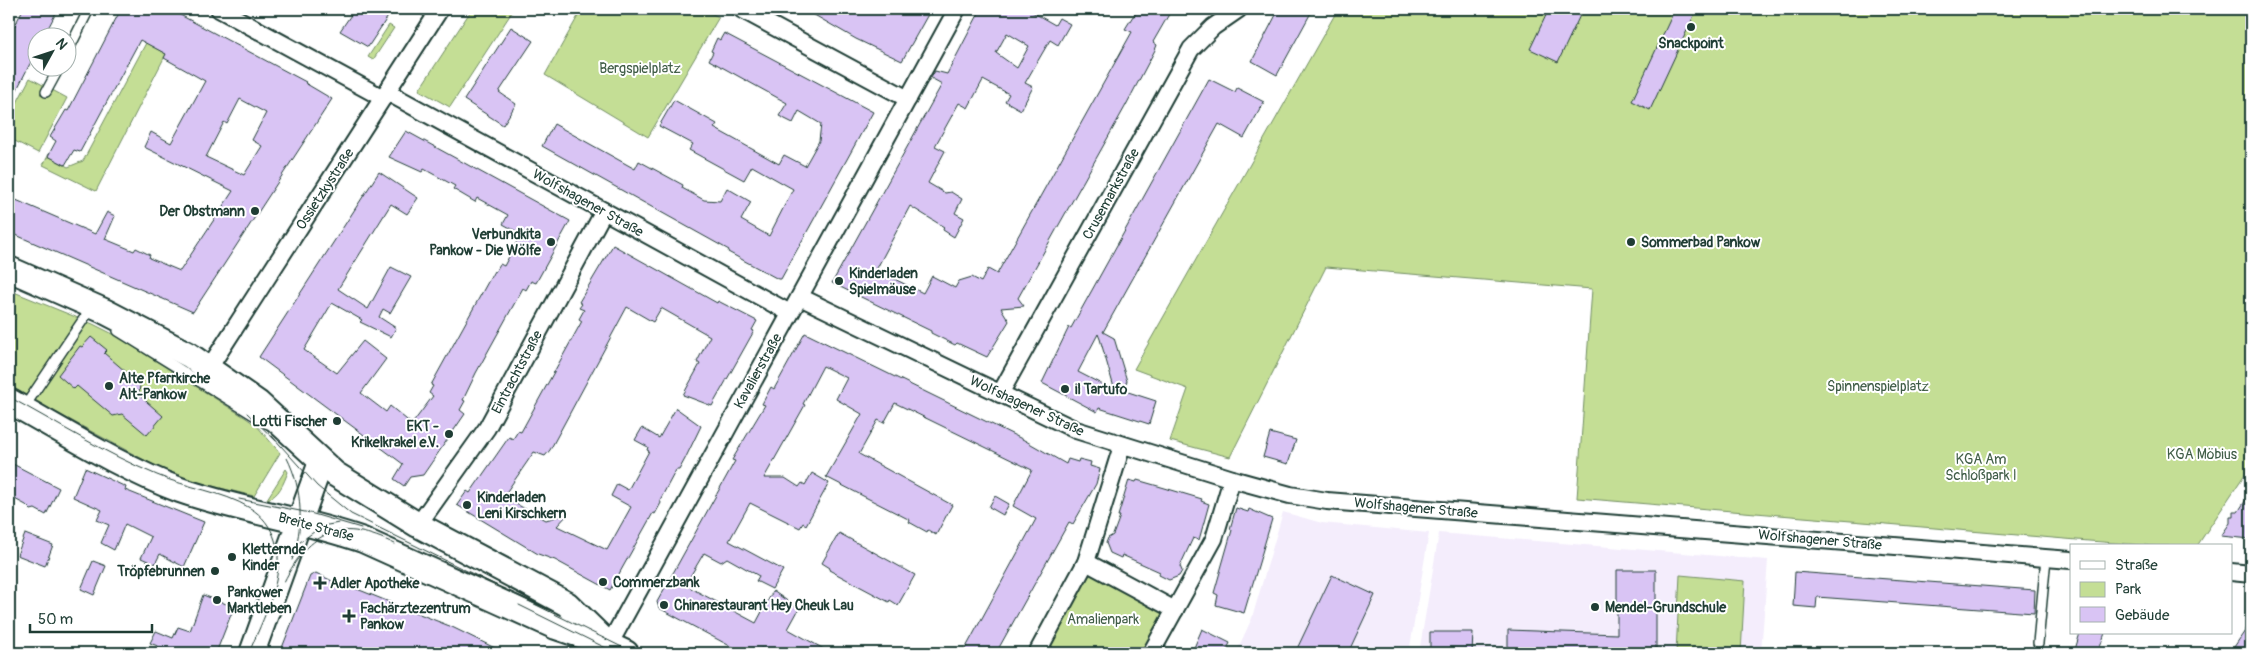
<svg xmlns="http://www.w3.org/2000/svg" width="2260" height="662" viewBox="0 0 2260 662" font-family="Pangolin,sans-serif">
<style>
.built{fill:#f4edfc}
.green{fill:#c4de95;stroke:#728e64}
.building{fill:#d9c4f4;stroke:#1f3d34;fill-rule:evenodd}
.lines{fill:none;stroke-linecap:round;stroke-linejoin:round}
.service-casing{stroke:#1f3d34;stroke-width:12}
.minor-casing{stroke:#1f3d34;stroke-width:20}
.secondary-casing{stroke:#1f3d34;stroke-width:28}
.service{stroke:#fff;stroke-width:9}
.minor{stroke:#fff;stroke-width:16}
.secondary{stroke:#fff;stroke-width:24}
.tram{stroke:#1f3d34;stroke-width:1}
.poi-dot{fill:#1f3d34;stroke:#fff;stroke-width:2}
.labels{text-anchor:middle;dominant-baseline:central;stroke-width:4;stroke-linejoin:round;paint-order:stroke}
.poi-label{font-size:14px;font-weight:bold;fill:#1f3d34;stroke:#fff;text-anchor:start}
.park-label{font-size:14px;fill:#405d47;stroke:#fff}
.street-label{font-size:14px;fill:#1f3d34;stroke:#fff}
</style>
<rect width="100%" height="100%" fill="#fff"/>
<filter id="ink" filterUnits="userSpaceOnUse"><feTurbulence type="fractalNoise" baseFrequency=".02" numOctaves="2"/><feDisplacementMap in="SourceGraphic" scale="10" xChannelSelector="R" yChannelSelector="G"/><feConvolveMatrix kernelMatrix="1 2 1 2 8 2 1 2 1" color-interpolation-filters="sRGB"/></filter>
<g filter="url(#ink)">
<!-- built -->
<g class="built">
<polygon points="1283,512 1322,523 1429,533 1409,653 1236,653 1252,618"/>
<polygon points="1439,533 1768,560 1761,653 1419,653"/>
</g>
<!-- green -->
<g class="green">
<polygon points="472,9 514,9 450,107 419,90"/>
<polygon points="582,9 702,9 719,17 648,137 545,75"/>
<polygon points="1338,9 2251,9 2251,465 2197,546 2155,546 2089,541 1577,498 1592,289 1326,267 1230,457 1170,441 1188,389 1134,369"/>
<polygon points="389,25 394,28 373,60 368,57"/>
<polygon points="146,43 166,54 96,191 43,165 48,156 68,167 83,161"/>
<polygon points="30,78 67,98 38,153 9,138 9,118"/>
<polygon points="9,290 93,324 115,335 246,418 257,426 280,453 254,496 195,482 163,470 9,387"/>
<path d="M286,469L288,472C284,482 279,497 267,499Z"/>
<polygon points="1089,574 1164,613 1143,653 1046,653"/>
<polygon points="1680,575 1745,581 1741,653 1676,653"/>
</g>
<!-- building -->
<g class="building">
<polygon points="23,9 58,9 43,38 38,38 38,48 9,105 9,24 14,27"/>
<path d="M121,9H169L306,82L305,83L332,99L193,312L9,232V197L95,234L107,212L115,216L105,239L134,251L136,248L150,255L149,258L180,271L233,191L144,147L151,132L171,143L205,81L164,58L166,54L140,40L80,152L74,150L65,165L48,156L56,141L50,137L66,110L68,111ZM240,99L266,113L252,140L262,146L244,175L206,157L224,122L227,124Z"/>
<polygon points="355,9 393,9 368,47 340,31"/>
<polygon points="804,9 931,9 902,61 856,39"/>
<path d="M981,9H1027L1055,25L1059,18L1070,24L1058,45L1050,40L1025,83L1033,87L1021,110L1005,101L1009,94L983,80L968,108L959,103L935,146L945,151L928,183L945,193L951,192L962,199L955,213L964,218L954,237L943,230L944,227L910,206L876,270L923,293L932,276L955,288L959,281L972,277L981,282L988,269L997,274L1132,32L1125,29L1133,16H1134L1138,9H1172L1153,42L1157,45L1155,50L1125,107L1018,298L1024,306L1001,308L1009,321L987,357L957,343L955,345L931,333V331L832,283L942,84L931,78L935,71L947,74ZM1007,33L1029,46L1017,68L996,53Z"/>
<polygon points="1279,9 1313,9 1277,75 1252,61"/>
<polygon points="1549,9 1583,9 1558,62 1530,49"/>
<polygon points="1675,9 1697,9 1650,110 1632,101"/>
<polygon points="511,27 533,41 499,92 516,104 503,125 464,100"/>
<polygon points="724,33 873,112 781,279 778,279 728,252 729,250 542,146 554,124 635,169 639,161 683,185 682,188 704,200 720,201 727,188 751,202 741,220 769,236 793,189 752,166 744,180 689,150 693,144 659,126 674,100 717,124 714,128 779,164 784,155 805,166 819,141 821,124 799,111 793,123 779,116 787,103 709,60 713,52 711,51 717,38 720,40"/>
<path d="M1209,79L1235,92L1237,88L1264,102L1244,138L1219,124L1103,332L1114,338L1127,381L1122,390L1156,401L1149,424L1099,408L1097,412L1042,383L1069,327L1071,328ZM1098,334L1100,339L1115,391L1078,372Z"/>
<polygon points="406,131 570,221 536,283 531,281 526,290 523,288 476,373 463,400 465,401 460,410 465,414 423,475 410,477 404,486 394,479 403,464 259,357 379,172 418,198 407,214 391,204 338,289 368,309 391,267 411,277 390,313 383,309 379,317 396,328 391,337 360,322 362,320 332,303 304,350 337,373 363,341 386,359 361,393 386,412 390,406 412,424 433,396 429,393 433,386 431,385 494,271 495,272 500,264 504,266 521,234 503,224 508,215 477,198 475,202 453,189 455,186 424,169 422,172 389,157"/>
<polygon points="613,245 717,303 718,301 757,321 752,330 754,331 712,406 683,395 700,364 697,362 710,336 661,308 653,322 627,307 550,450 545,456 534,452 503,497 546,520 569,513 557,526 607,550 631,507 611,496 617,484 628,490 649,451 647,450 648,447 635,440 642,428 659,438 676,408 701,426 685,459 679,470 676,470 660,500 661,503 655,514 653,513 610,590 555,560 538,554 457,505 467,491 470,493 509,437 513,439 518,431 521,432 582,321 579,319 584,310 579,308 582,304 579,302"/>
<polygon points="805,333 1024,440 1066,464 1068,459 1078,462 1079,459 1091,462 1090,466 1100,469 1096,484 1073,524 1069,522 996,653 963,653 1036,519 1013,506 1032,470 895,403 884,423 878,420 859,454 952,505 936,535 928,530 927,532 909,522 910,520 826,477 862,414 836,399 847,378 823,366 803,404 805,405 764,478 785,478 799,487 802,483 805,485 812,473 829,483 806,525 803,523 800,528 750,503 729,541 783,570 772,589 756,581 759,576 727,558 721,562 704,553 685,585 756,623 773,591 799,609 788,629 831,653 770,653 761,648 758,653 743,653 659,608 657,602 735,461 732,460 765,405 762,404 771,387 774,389"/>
<polygon points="91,337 107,350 104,353 140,384 139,395 163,416 147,435 122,414 113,416 77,386 74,389 58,375 80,346 82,347"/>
<polygon points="1270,433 1296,440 1288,464 1263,457"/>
<polygon points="9,462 59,488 46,515 35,509 31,510 26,505 9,496"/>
<polygon points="85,468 126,487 125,490 204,522 184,567 160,554 155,564 141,558 151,537 125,524 114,550 101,543 109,525 97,520 102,510 73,497"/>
<polygon points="1129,480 1136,482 1137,480 1158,486 1202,499 1201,501 1209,504 1199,540 1193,538 1180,566 1182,571 1179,576 1169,580 1159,575 1160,572 1122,555 1121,558 1110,553 1106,543 1108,538 1113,535 1120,516 1118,516"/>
<polygon points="2251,492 2251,539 2221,536 2230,523 2230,517 2233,517 2233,512 2238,512"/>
<polygon points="995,496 1009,504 1003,515 989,507"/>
<polygon points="1236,508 1248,512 1249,509 1272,519 1244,613 1216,605 1218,595 1214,593 1232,530 1230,529"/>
<polygon points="839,533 915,575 898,605 890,600 889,602 829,570 830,568 822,563"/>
<polygon points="25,534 53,545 45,566 17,555"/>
<polygon points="93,561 106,566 94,595 81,589"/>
<polygon points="1617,570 1656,570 1656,653 1508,653 1508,630 1617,634"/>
<polygon points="1795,572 2035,590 2034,613 1817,597 1816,608 1793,606"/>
<polygon points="316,573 350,590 352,587 452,627 505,653 280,653 310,576"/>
<polygon points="1332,575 1375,595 1348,653 1295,653"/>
<polygon points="203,595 234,607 216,653 175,653 150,643 156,631 173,638 178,627 190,631"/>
<polygon points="2251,622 2251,653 2230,653"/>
<polygon points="1202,629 1230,643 1225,653 1200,653 1193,650"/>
<polygon points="1430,632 1473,632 1472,653 1430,653"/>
<polygon points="2080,633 2105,633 2098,653 2074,653"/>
</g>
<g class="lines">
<defs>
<g id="service">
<polyline points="423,9 435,17"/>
<polyline points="68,51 89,9"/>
<polyline points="46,92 59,68"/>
<polyline points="118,331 268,424"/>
<polyline points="23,409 91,308"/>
<polyline points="2038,643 2046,558"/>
</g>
<g id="minor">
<polyline points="219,9 383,98"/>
<polyline points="741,9 908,99"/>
<polyline points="387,92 790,313"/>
<polyline points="800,297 1076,430 1239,481 1290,495 1327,501 2071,560"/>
<polyline points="209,368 440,9"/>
<polyline points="1000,394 1191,49 1213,27 1239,9"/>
<polyline points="418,525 487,428 604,211"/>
<polyline points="1086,562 1175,610"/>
<polyline points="2231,572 2251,574"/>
<polyline points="609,645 957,9"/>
<polyline points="1037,653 1086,562 1122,446"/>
<polyline points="1151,653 1214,539 1232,479"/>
</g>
<g id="secondary">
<polyline points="9,269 104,311 189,355 258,403 335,474 418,525 567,604 609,645"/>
<path d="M9,401C63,431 123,469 180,490C240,511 303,519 363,540L556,627L609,645L626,653"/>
<polyline points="252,653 321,462"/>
</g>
</defs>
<!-- service casing -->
<use href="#service" class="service-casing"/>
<!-- minor casing -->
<use href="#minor" class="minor-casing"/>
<!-- secondary casing -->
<use href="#secondary" class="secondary-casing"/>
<!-- service -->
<use href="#service" class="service"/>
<!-- minor -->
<use href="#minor" class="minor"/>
<!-- secondary -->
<use href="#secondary" class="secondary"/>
<!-- tram -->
<g class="tram">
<path d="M9,397C57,423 106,454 157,475C187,488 222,491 250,508C262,515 271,527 275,540C287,577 262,620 249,653"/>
<polyline points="247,413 276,441"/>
<polyline points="272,436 317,486 351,514 634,653"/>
<path d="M287,458C303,490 304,526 292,560"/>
<polyline points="239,499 310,513 361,528"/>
<polyline points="296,545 322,526 339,523"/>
<path d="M284,582C310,529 342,518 395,544"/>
<polyline points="519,605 616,653"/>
</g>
</g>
</g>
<!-- markers -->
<g class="poi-dot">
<circle cx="1691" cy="27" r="5"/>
<circle cx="255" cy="211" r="5"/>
<circle cx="551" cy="242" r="5"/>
<circle cx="1631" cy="242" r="5"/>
<circle cx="839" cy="281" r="5"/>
<circle cx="109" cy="386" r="5"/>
<circle cx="1065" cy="389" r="5"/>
<circle cx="337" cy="421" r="5"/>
<circle cx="449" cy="434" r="5"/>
<circle cx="467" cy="505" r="5"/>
<circle cx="232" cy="557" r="5"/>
<circle cx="215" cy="571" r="5"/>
<circle cx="603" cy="582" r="5"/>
<path d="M317.5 575.5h5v5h5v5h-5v5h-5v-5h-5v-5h5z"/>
<circle cx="217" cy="600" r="5"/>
<circle cx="664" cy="605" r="5"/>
<circle cx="1595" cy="607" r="5"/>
<path d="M346.5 608.5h5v5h5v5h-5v5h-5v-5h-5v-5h5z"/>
</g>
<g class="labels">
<!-- poi labels -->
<g class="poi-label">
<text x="1691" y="43" text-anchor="middle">Snackpoint</text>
<text x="245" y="211" text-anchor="end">Der Obstmann</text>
<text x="541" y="234" text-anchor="end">Verbundkita<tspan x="541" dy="16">Pankow - Die Wölfe</tspan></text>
<text x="1641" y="242">Sommerbad Pankow</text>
<text x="849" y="273">Kinderladen<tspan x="849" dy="16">Spielmäuse</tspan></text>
<text x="119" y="378">Alte Pfarrkirche<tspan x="119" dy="16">Alt-Pankow</tspan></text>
<text x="1075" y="389">il Tartufo</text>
<text x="327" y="421" text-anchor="end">Lotti Fischer</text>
<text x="439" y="426" text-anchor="end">EKT -<tspan x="439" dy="16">Krikelkrakel e.V.</tspan></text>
<text x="477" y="497">Kinderladen<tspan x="477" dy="16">Leni Kirschkern</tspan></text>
<text x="242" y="549">Kletternde<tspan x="242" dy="16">Kinder</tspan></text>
<text x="205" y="571" text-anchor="end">Tröpfebrunnen</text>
<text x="613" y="582">Commerzbank</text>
<text x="330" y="583">Adler Apotheke</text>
<text x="227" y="592">Pankower<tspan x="227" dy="16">Marktleben</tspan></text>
<text x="674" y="605">Chinarestaurant Hey Cheuk Lau</text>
<text x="1605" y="607">Mendel-Grundschule</text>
<text x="360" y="608">Fachärztezentrum<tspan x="360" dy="16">Pankow</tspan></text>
</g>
<!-- park labels -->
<g class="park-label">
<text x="640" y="68">Bergspielplatz</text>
<text x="1878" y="386">Spinnenspielplatz</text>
<text x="2202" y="454">KGA Möbius</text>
<text x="1981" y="459">KGA Am<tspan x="1981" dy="16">Schloßpark I</tspan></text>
<text x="1103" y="619">Amalienpark</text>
</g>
<!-- street labels -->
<g class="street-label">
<text transform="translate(325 189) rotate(-57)">Ossietzkystraße</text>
<text transform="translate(1111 194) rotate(-61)">Crusemarkstraße</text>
<text transform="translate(588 203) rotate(29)">Wolfshagener Straße</text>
<text transform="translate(758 371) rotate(-61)">Kavalierstraße</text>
<text transform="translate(517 372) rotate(-62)">Eintrachtstraße</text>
<text transform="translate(1027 406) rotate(25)">Wolfshagener Straße</text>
<text transform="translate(1416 508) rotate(5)">Wolfshagener Straße</text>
<text transform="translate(316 527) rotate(15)">Breite Straße</text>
<text transform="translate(1820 540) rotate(5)">Wolfshagener Straße</text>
</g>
</g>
<!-- margin -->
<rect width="2260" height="662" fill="none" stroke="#fff" stroke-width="30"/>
<rect x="15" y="15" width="2230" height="632" fill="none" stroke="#1f3d34" stroke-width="2" filter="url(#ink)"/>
<!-- legend -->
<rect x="2070" y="544" width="162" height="90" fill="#ffffff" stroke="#a5b1ae"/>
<rect x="2080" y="561" width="25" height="8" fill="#ffffff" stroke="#a5b1ae"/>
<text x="2115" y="570" font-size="15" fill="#1f3d34">Straße</text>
<rect x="2080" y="582" width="25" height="15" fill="#c4de95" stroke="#a5b1ae"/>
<text x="2115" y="594" font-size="15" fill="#1f3d34">Park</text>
<rect x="2080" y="607" width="25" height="15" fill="#d9c4f4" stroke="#a5b1ae"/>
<text x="2115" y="620" font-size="15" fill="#1f3d34">Gebäude</text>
<!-- north arrow -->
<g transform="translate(52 52) rotate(50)"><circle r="24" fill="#ffffff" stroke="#a5b1ae"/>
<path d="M0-4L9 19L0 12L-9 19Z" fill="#1f3d34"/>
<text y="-8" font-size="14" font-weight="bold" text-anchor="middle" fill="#1f3d34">N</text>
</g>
<!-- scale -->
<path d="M30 624v8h122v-8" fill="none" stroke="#1f3d34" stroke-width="2.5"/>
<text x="38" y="624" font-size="15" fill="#1f3d34" stroke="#ffffff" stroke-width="4" paint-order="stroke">50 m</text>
</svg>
